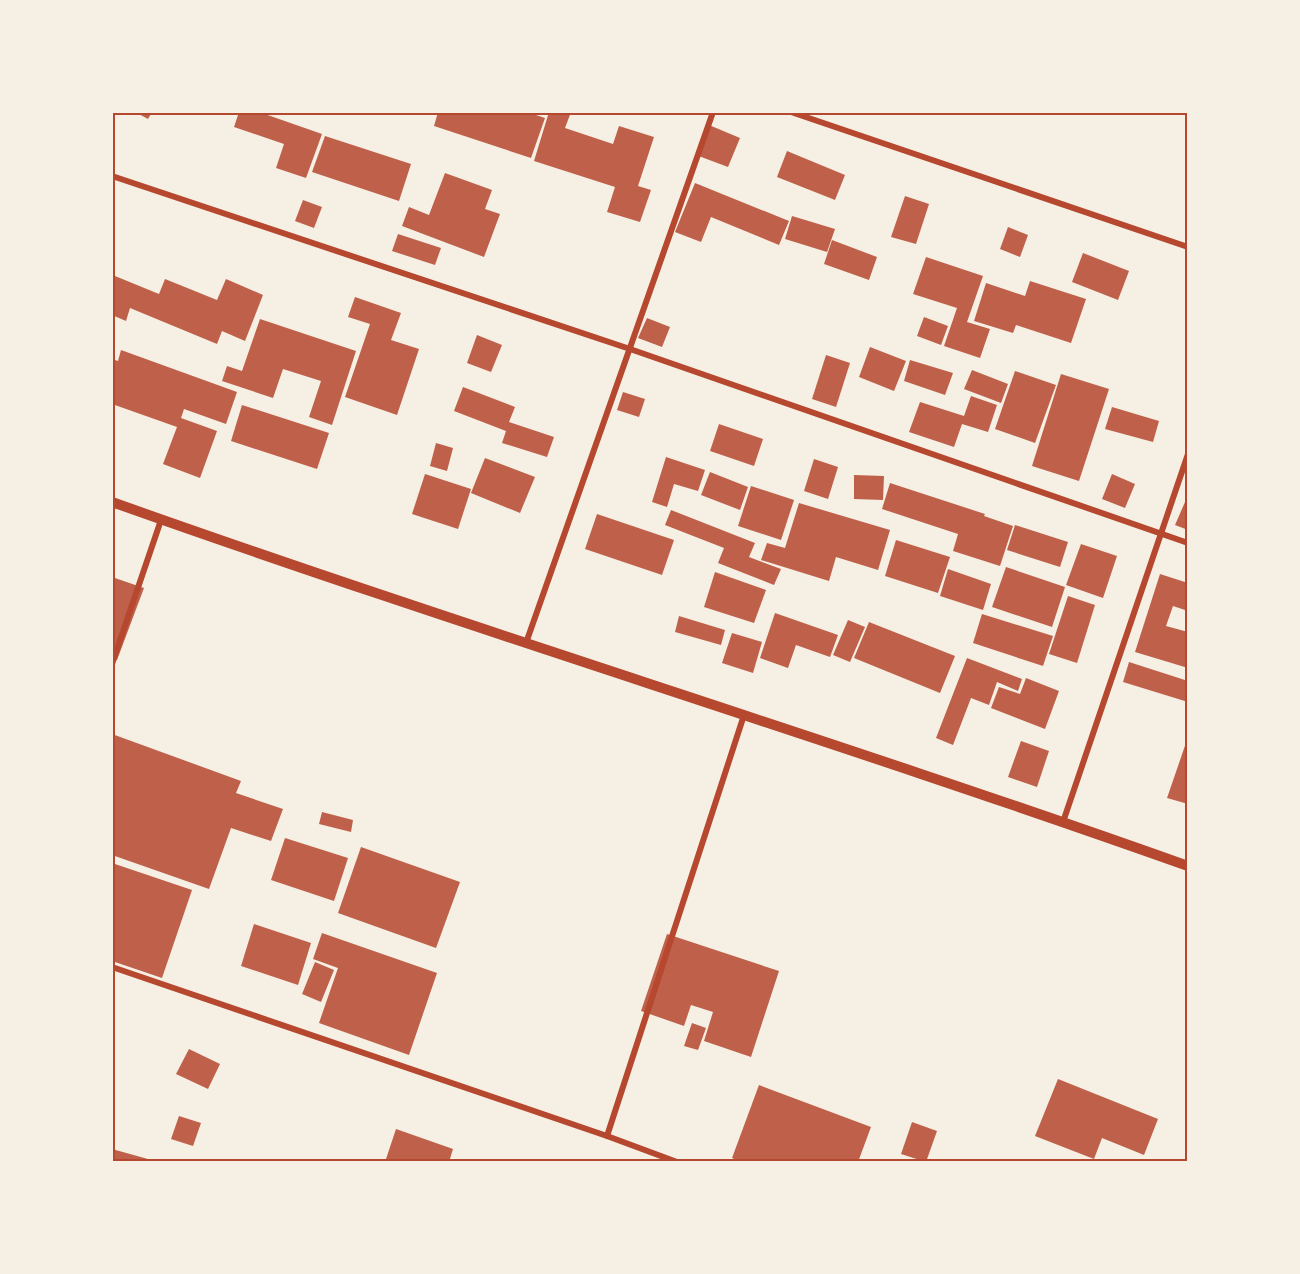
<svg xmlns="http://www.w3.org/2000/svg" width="1300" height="1274" viewBox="0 0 1300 1274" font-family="Quicksand,sans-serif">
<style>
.building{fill:#bf614a}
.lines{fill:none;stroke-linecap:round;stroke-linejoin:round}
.minor{stroke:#b5482f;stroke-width:6}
.tertiary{stroke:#b5482f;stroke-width:10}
.neatline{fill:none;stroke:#b5482f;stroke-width:2}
</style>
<rect width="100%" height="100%" fill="#f6efe4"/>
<!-- building -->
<g class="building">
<polygon points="135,112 152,112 148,119"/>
<polygon points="239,112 259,112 322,134 306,178 276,168 284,144 234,127"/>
<polygon points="438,112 527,112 545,118 531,158 434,126"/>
<polygon points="549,112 571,112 565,128 613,144 619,126 654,137 638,186 651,190 640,222 607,212 615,187 534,161"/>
<polygon points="709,125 740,138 728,167 696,155"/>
<polygon points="325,136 411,164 399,201 312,172"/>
<polygon points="787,151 845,175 835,200 777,177"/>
<polygon points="445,173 492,190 485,209 500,214 484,257 402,226 409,207 429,215"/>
<polygon points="695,183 789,221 779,245 711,217 701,242 675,232"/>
<polygon points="905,196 929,204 916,244 891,237"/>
<polygon points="303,200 322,207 314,228 295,221"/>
<polygon points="792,216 835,229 827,252 785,239"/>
<polygon points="1008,227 1028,235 1020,257 1000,249"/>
<polygon points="398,234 441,248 435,265 392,251"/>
<polygon points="832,240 877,257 869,280 824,264"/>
<polygon points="1083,253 1129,271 1118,300 1072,282"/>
<polygon points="926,257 983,276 967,322 990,329 980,358 944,346 957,308 913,294"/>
<polygon points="115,276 159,294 165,279 217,300 226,279 263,295 245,341 222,331 217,344 130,308 126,321 112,315 112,283"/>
<polygon points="1030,281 1086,299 1071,343 1016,325 1013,333 974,321 986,283 1025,296"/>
<polygon points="355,297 401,313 391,340 419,349 397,415 345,397 370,324 348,317"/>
<polygon points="924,317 948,326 941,345 917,336"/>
<polygon points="647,318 670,327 662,347 638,338"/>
<polygon points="260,319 356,351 332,425 309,417 321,381 283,369 273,398 222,381 227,366 242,371"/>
<polygon points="477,335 502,345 491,372 467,363"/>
<polygon points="870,347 906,361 894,391 859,377"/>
<polygon points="121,350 237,392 226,424 184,409 181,418 217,431 200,478 163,464 177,427 112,404 112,359 118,361"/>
<polygon points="826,355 850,363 836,407 812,399"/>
<polygon points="910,360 953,373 945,395 904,381"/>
<polygon points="972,370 1008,384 1001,403 964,389"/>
<polygon points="1015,371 1056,385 1035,443 995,429"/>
<polygon points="1061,374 1109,389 1079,481 1032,466"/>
<polygon points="463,387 515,407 509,422 554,437 547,457 502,443 506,431 454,411"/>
<polygon points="623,392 645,399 639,417 617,410"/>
<polygon points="971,396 997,405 988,432 962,424 954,447 909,432 920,402 964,416"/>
<polygon points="242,405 329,433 317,469 231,441"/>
<polygon points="1112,407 1159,421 1153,442 1105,429"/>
<polygon points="719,424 763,439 754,466 710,451"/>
<polygon points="436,443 453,448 447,471 430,466"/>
<polygon points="666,457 705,470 698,491 674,484 667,507 652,502"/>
<polygon points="485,458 535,477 520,513 471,493"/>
<polygon points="814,459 838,467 828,499 804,491"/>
<polygon points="710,472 748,487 740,510 701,495"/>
<polygon points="425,474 471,489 458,529 412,514"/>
<polygon points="1112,474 1135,484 1125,508 1102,499"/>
<polygon points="854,475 884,476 883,500 854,499"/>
<polygon points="890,483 985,514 984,516 1013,526 1000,566 953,551 958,534 882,509"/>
<polygon points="751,486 794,500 781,540 738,526"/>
<polygon points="1185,502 1188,503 1188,530 1175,525"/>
<polygon points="799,503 890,530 878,570 836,557 829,581 761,560 767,543 785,548"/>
<polygon points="671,510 755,543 749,557 781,569 774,585 718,563 724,548 665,525"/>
<polygon points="597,514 674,540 662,575 585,549"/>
<polygon points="1015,525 1068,542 1060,567 1007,550"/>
<polygon points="896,540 950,557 938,593 885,576"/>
<polygon points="1081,544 1117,556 1103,598 1066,585"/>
<polygon points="1006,567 1065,587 1052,627 992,607"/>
<polygon points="948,569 991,584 983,610 940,596"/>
<polygon points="715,572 766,590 754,623 704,607"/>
<polygon points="1160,574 1188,583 1188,611 1173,606 1166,626 1188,632 1188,668 1135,652"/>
<polygon points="112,577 144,588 117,660 112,659"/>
<polygon points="1068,596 1095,605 1077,663 1049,654"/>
<polygon points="775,613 838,635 830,657 796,645 788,668 760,658"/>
<polygon points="982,614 1053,636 1043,666 973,643"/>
<polygon points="679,616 725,630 721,645 675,632"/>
<polygon points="848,620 865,627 850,662 833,655"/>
<polygon points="869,622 955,656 940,693 854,658"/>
<polygon points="732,633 762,642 753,673 722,663"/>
<polygon points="967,658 1022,679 1018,691 997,682 989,705 971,698 953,745 936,738"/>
<polygon points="1129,662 1188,681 1188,702 1123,682"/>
<polygon points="1026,678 1059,691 1045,729 991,708 999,687 1020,694"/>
<polygon points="112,734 241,781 236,793 283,809 271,841 231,828 209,889 112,855"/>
<polygon points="1188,737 1188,804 1167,798"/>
<polygon points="1021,741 1049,751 1037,787 1008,777"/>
<polygon points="322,812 353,820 351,832 319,824"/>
<polygon points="285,838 348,858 334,901 271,880"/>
<polygon points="361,847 460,882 436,948 338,913"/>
<polygon points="112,863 192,890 162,978 112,961"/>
<polygon points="254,924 311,943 298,985 241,966"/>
<polygon points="322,933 437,973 409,1055 319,1023 338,968 313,959"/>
<polygon points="667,934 779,971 751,1057 704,1041 713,1012 691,1005 684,1026 641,1011"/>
<polygon points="315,962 334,970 321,1002 302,994"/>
<polygon points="692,1023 706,1028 698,1050 684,1046"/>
<polygon points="189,1049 220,1064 208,1089 176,1074"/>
<polygon points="1058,1079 1158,1119 1144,1155 1102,1138 1094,1159 1035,1136"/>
<polygon points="759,1085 871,1127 858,1162 741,1162 732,1158"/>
<polygon points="179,1116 201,1123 193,1146 171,1139"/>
<polygon points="912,1122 937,1131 926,1162 901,1154"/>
<polygon points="396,1129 453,1149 449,1162 385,1162"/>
<polygon points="112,1149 155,1161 155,1162 112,1162"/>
</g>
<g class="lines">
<!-- minor -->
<g class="minor">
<polyline points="791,112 1188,247"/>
<polyline points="112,176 630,349 1188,543"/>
<polyline points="526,643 713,112"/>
<polyline points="112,664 161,520"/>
<polyline points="1063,822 1188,454"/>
<polyline points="112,967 607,1136 677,1162"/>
<polyline points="607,1136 744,715"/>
</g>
<!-- tertiary -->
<path class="tertiary" d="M112,502C469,629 831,739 1188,866"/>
</g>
<!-- border -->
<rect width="1300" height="1274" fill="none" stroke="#f6efe4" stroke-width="228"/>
<rect x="114" y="114" width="1072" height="1046" class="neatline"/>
</svg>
